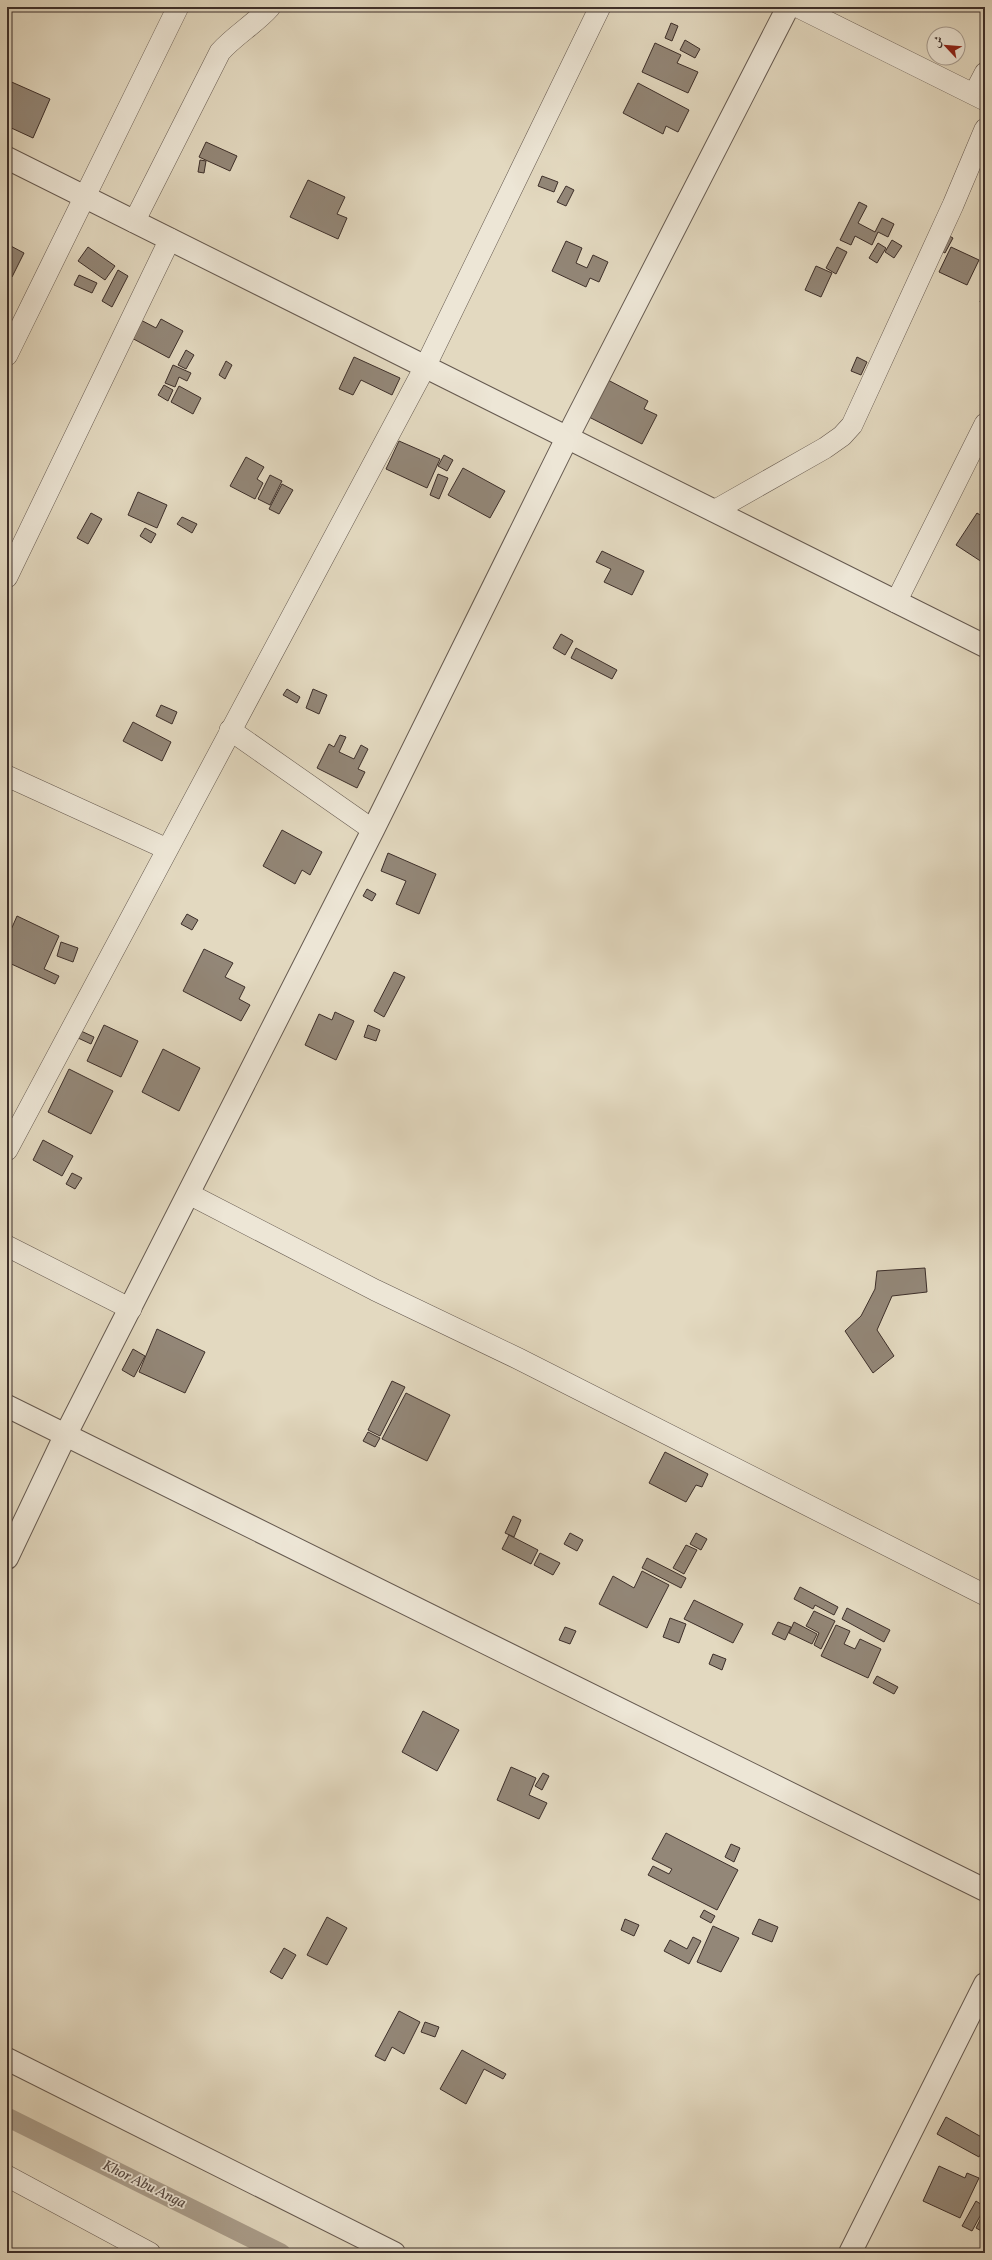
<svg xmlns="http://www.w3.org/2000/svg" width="992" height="2260" viewBox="0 0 992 2260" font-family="Vollkorn,Amiri,serif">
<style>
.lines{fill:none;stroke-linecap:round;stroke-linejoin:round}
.canal{stroke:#ab9f8d;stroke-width:19}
.building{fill:#938778;stroke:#3d2f2a}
.minor-casing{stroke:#665a50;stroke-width:22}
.tertiary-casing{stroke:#665a50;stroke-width:24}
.minor{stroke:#ede6d6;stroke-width:21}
.tertiary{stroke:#ede6d6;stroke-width:22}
.labels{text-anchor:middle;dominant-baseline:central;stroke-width:3.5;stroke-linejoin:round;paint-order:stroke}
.water-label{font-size:15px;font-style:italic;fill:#584b43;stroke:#ede6d6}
</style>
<rect width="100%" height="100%" fill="#e3d9c0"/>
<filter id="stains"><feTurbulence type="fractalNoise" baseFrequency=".005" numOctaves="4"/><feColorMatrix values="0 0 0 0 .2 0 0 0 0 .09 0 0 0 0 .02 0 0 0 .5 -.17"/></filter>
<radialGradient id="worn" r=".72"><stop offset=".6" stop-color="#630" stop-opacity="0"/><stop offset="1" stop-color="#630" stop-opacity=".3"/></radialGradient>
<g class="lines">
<!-- canal -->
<polyline class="canal" points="7,2117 281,2253"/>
</g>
<!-- building -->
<g class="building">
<polygon points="671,23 678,26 672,41 665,38"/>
<polygon points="685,40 700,49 695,58 680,50"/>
<polygon points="655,43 681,55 677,63 698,72 688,93 642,72"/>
<polygon points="7,80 50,99 33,138 7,126"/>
<polygon points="638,83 689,110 678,132 666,126 663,134 623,113"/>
<polygon points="206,142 237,156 230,171 199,157"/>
<polygon points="200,160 206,161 204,173 198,172"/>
<polygon points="542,176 558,182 554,192 538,186"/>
<polygon points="308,180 345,197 337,214 347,218 338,239 290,217"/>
<polygon points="566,186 574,190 566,206 557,202"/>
<polygon points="859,202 867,206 858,223 875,232 882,218 894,224 888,237 878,232 872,245 855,236 851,245 840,240"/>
<polygon points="942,232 953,238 945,253 934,247"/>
<polygon points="892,240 902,246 894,258 885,252"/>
<polygon points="566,241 582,248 576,263 587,268 593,255 608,262 599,282 590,278 586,287 552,271"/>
<polygon points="878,243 886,248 877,263 869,258"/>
<polygon points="7,244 24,253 12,277 7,274"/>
<polygon points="88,247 115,266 105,280 78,261"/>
<polygon points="837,247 847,252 836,274 826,268"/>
<polygon points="951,247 979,260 967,285 939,272"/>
<polygon points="816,266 832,273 821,297 805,290"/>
<polygon points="118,270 128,276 112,307 102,301"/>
<polygon points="79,275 97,283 92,293 74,285"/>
<polygon points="985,289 985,304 980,302"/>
<polygon points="137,318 156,328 161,319 183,331 169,358 128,336"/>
<polygon points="186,350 194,355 186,369 178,365"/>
<polygon points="354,357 400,378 392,395 361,380 353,395 339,389"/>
<polygon points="857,357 867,362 861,375 851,371"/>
<polygon points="226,361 232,365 225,379 219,375"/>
<polygon points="173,365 191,373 187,381 179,377 175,387 165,383"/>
<polygon points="606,379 648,401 644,409 657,415 642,444 587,416"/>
<polygon points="164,385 173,390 168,401 158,395"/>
<polygon points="179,386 201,398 193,414 171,402"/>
<polygon points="399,441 440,459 427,488 386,469"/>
<polygon points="444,455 453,460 447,471 438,466"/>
<polygon points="246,457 264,467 257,479 263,483 255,499 230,486"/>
<polygon points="463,468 505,491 490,518 448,495"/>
<polygon points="438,474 448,478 439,499 430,495"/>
<polygon points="270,475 282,481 270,505 258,499"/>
<polygon points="282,484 293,490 279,514 269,509"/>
<polygon points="138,492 167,505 157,528 128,515"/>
<polygon points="91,513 102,519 88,544 77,538"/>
<polygon points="977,513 985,518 985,564 956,545"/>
<polygon points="182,517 197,524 192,533 177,524"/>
<polygon points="145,528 156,534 151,543 140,536"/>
<polygon points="602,551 644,571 632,595 604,582 611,569 596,562"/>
<polygon points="561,634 573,641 565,655 553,648"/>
<polygon points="576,648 617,670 612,679 571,658"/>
<polygon points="287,689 300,697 297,703 283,695"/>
<polygon points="313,689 327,695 319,714 306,708"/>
<polygon points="161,705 177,712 172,724 156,716"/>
<polygon points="133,722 171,742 162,761 123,741"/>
<polygon points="340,735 346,737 339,752 354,759 361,745 368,749 358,769 365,772 357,788 317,768 329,744 334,747"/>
<polygon points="282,830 322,852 310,875 302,870 295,884 263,866"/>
<polygon points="388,853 436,874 419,914 396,904 406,881 381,871"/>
<polygon points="367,889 376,894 372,901 363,896"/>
<polygon points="187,914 198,920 192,930 181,924"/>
<polygon points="17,916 59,936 44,969 59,976 55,984 7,962 7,939"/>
<polygon points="61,942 78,948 73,962 57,956"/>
<polygon points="204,949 233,963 225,977 245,987 239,999 250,1005 241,1021 183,991"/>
<polygon points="394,972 405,977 384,1017 374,1011"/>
<polygon points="335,1012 354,1021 336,1060 305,1045 319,1014 332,1020"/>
<polygon points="104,1025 138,1041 121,1077 87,1061"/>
<polygon points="368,1025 380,1030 376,1041 364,1037"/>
<polygon points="81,1031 94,1037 91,1044 78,1038"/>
<polygon points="163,1049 200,1068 179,1111 142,1092"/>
<polygon points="69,1069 113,1091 91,1134 48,1112"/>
<polygon points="43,1140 73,1156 62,1176 33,1160"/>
<polygon points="72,1173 82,1178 75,1189 66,1184"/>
<polygon points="925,1268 927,1292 892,1296 877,1330 894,1356 873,1373 845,1331 861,1316 875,1289 877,1271"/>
<polygon points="157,1329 205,1352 185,1393 139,1372"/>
<polygon points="133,1349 145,1356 134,1377 122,1370"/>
<polygon points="392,1381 405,1387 380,1436 368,1430"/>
<polygon points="406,1393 450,1415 427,1461 382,1439"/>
<polygon points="368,1432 380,1438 375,1447 363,1441"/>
<polygon points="665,1452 708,1474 702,1487 696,1485 686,1502 649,1483"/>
<polygon points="513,1516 521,1520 514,1537 505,1533"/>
<polygon points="570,1533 583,1540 577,1551 564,1544"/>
<polygon points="696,1533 707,1539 701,1550 690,1544"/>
<polygon points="509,1535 538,1550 531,1564 502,1549"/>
<polygon points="686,1545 697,1550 684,1574 673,1568"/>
<polygon points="540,1553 560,1563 553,1575 534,1565"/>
<polygon points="647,1558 686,1578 681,1588 642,1568"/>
<polygon points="642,1571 669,1585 647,1628 599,1604 613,1576 634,1588"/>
<polygon points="800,1587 838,1607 834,1615 815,1605 813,1609 794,1599"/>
<polygon points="694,1600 743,1624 733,1643 684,1619"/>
<polygon points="847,1608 890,1630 884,1642 842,1619"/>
<polygon points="814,1611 835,1621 821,1649 814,1645 819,1633 806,1626"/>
<polygon points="670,1618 686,1624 679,1643 663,1637"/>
<polygon points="778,1622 791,1627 785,1640 772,1634"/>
<polygon points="794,1622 817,1634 812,1644 789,1633"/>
<polygon points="836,1625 850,1631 844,1644 855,1649 860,1639 881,1649 868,1678 821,1656"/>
<polygon points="565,1627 576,1631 570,1644 559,1640"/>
<polygon points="713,1654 726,1659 722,1670 709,1664"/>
<polygon points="877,1676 898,1687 894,1694 873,1683"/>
<polygon points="423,1711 459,1730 437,1771 402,1752"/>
<polygon points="511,1767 536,1778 529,1795 547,1803 539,1819 497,1800"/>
<polygon points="543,1773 549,1776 542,1790 535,1786"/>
<polygon points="666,1833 738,1870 717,1910 648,1875 653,1866 669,1874 672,1869 652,1859"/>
<polygon points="731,1844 740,1848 734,1862 725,1857"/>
<polygon points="704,1910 715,1916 711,1923 700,1917"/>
<polygon points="327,1917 347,1928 327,1965 307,1955"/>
<polygon points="625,1919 639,1925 634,1936 621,1930"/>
<polygon points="759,1919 778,1927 772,1942 752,1934"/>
<polygon points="713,1926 739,1938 721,1972 697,1962"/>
<polygon points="693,1937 701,1941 689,1964 664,1951 670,1940 687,1949"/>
<polygon points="284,1948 296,1955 282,1979 270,1972"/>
<polygon points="399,2011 420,2022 404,2054 392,2047 385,2061 375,2056"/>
<polygon points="425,2022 439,2027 435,2037 421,2032"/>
<polygon points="462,2050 506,2074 503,2079 484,2069 466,2104 440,2089"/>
<polygon points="946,2117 985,2139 985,2145 979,2157 937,2134"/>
<polygon points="939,2166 965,2178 967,2173 979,2178 960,2218 923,2201"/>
<polygon points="976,2201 985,2207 972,2231 962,2226"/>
<polygon points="985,2210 985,2233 976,2228"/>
</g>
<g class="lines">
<defs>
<g id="minor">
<polyline points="798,7 985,100"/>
<polyline points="974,94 985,73"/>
<path d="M134,222L220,52C235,35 255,24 270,7"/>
<polyline points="7,355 178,7"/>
<polyline points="714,511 825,448 842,436 852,425 953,205 985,129"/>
<polyline points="7,577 170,239"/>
<polyline points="896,602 985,424"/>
<polyline points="230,730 373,830"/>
<polyline points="7,776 167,849"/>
<polyline points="7,1150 425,367 600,7"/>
<polyline points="189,1194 375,1290 519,1359 985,1595"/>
<polyline points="7,1246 131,1309"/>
<polyline points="7,2176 150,2253"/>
</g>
<g id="tertiary">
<polyline points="7,158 985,646"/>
<polyline points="7,1406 985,1890"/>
<polyline points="7,1558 65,1436 373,830 567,438 788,7"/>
<polyline points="7,2059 394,2253"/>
<polyline points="850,2253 985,1984"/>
</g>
</defs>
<!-- minor casing -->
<use href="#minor" class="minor-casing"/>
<!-- tertiary casing -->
<use href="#tertiary" class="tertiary-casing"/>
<!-- minor -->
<use href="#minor" class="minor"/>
<!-- tertiary -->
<use href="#tertiary" class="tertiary"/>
</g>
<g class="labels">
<!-- water labels -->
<g class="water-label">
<text transform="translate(144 2185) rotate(26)">Khor Abu Anga</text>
</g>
</g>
<!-- margin -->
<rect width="992" height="2260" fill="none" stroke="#e3d9c0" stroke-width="24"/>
<rect x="8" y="8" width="976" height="2244" fill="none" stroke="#3d2f2a" stroke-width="2"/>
<rect x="12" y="12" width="968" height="2236" fill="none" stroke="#3d2f2a"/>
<!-- north arrow -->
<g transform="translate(946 46) rotate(296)"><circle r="19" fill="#ede6d6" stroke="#a79d91"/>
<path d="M0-3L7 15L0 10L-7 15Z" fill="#8f2418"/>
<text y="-6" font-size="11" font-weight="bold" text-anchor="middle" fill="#3d2f2a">ش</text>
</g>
<rect width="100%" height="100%" filter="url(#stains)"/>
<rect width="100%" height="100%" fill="url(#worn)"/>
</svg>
